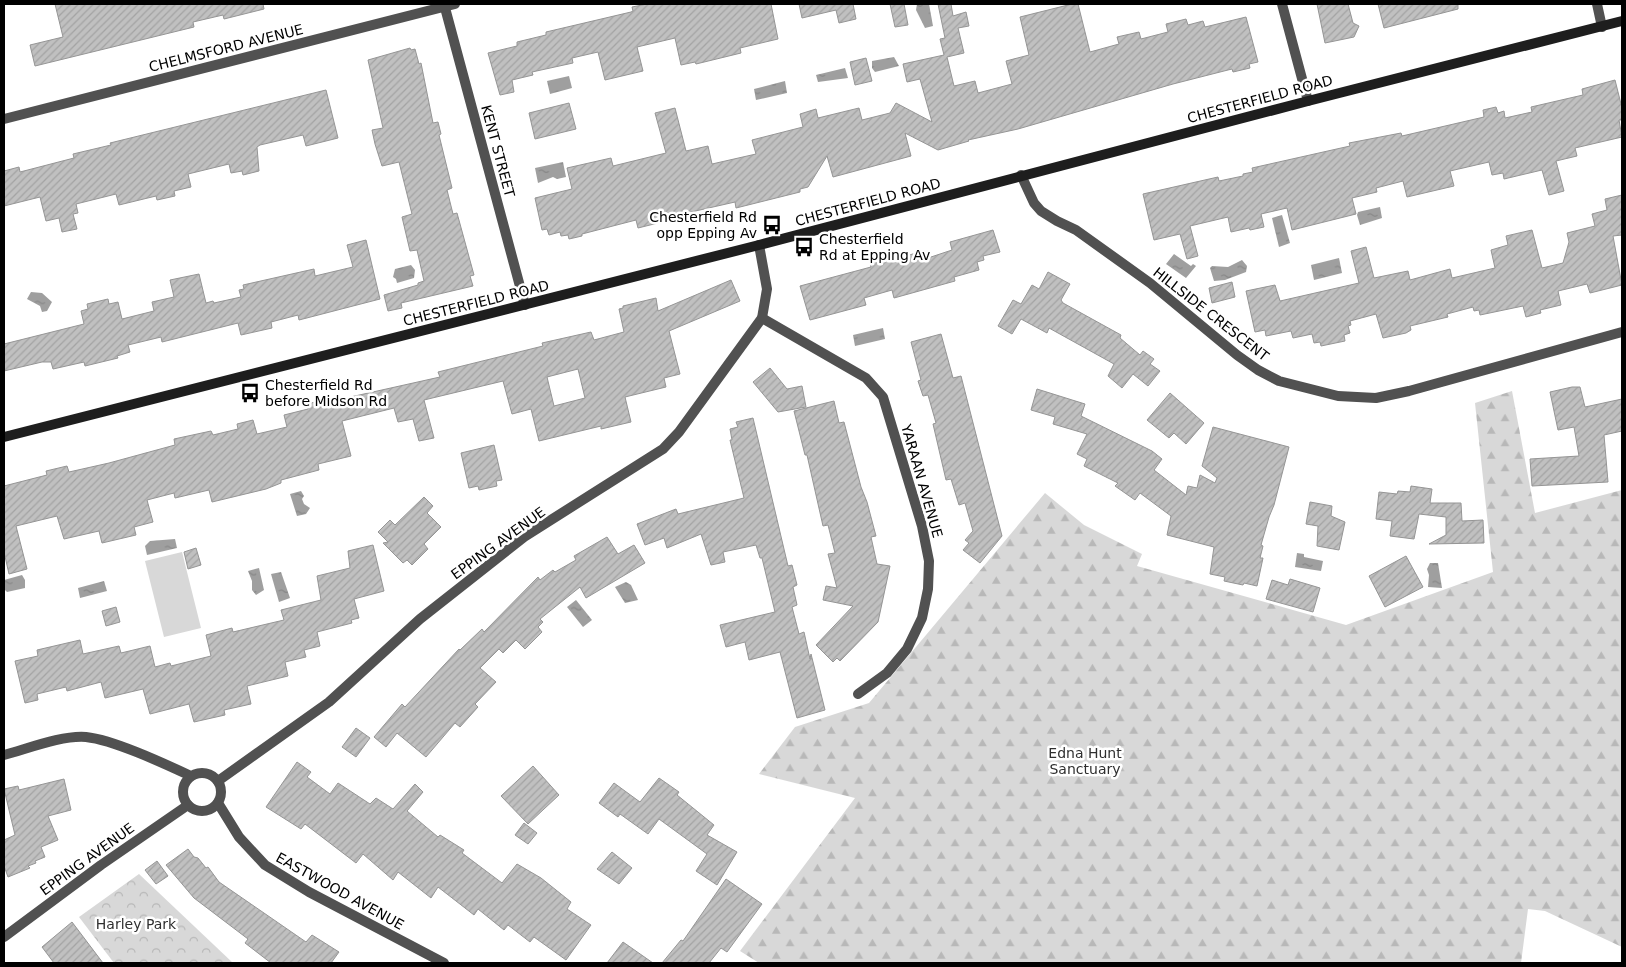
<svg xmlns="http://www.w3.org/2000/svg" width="1626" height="967" viewBox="0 0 1626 967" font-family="'DejaVu Sans',sans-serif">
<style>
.forest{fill:url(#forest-firs)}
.park{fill:url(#park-crowns)}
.garden{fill:#d8d8d8}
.water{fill:url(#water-ripples)}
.building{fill:url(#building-hatch);stroke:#959595;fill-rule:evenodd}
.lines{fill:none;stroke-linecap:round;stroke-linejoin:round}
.street{stroke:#515151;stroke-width:10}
.secondary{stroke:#1e1e1e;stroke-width:10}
.labels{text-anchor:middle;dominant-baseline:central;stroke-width:5;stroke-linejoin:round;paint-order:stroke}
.street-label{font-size:14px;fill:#000;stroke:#fff}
.poi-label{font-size:14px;fill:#000;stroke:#fff;text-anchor:start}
.park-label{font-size:14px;fill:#2f2f2f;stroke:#fff}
</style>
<defs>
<pattern id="forest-firs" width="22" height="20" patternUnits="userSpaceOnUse" patternTransform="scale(1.25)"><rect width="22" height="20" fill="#d8d8d8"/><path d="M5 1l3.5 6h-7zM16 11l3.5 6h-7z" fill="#b8b8b8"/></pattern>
<pattern id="park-crowns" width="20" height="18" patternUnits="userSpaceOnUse" patternTransform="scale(1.25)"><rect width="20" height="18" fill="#d8d8d8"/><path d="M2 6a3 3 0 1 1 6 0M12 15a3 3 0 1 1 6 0" fill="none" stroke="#b8b8b8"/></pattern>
<pattern id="water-ripples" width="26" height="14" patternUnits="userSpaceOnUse" patternTransform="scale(1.25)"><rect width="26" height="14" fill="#9f9f9f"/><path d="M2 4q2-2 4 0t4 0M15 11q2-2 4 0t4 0" fill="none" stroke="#878787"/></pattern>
<pattern id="building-hatch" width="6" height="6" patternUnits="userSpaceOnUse" patternTransform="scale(1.25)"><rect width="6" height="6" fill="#c0c0c0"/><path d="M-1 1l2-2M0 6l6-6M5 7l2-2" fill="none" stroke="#a3a3a3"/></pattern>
</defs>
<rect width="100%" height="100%" fill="#fff"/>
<!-- forest -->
<polygon class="forest" points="1512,391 1535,513 1622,490 1622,947 1545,911 1528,909 1521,963 759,963 740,951 855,798 759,774 795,727 869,703 1045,493 1084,525 1142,554 1137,566 1346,625 1493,572 1475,403"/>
<!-- park -->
<polygon class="park" points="139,874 233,963 114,963 79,917"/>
<!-- garden -->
<polygon class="garden" points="182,552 201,628 164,637 145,561"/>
<!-- water -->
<g class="water">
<polygon points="917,4 929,4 933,26 925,28 916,10"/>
<polygon points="894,57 899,66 875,72 872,68 872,61"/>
<polygon points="845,68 848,78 818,82 816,75"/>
<polygon points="569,76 572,88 550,94 547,81"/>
<polygon points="785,81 787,93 756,100 754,89"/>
<polygon points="563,162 566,177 557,179 553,177 538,183 535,168"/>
<polygon points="1380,207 1382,218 1360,225 1357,215 1358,212"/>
<polygon points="1282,215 1290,243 1279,247 1272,218"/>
<polygon points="1174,254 1191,266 1193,264 1196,266 1186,278 1166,264"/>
<polygon points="1339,258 1342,273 1314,280 1311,265"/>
<polygon points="1242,260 1247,266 1246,272 1225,280 1214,281 1210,268 1212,266 1228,267"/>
<polygon points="411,265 415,270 414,278 397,283 396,279 393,277 395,269"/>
<polygon points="31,292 42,293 52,302 47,311 42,312 40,306 27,299"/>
<polygon points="883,328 885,339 855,346 853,335"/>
<polygon points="301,491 304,496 302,499 304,504 310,508 306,514 297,516 290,494"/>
<polygon points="175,539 177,548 147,555 145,546 150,541"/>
<polygon points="1297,553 1304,554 1304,557 1323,561 1321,571 1295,567"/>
<polygon points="1430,563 1438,563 1442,588 1428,587 1429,575 1427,569"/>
<polygon points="259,568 264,590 256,595 252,590 252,581 248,571"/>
<polygon points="281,572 290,598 279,602 271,574"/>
<polygon points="22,575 25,580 25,588 7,592 4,589 4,580"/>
<polygon points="104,581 107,591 80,598 78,588"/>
<polygon points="626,582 631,585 638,600 625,603 615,587"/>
<polygon points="576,600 592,620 583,627 567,607"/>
</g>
<!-- building -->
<g class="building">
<polygon points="55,4 263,4 264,9 224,19 223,15 193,22 194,27 35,66 30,45 63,37"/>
<polygon points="647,4 771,4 778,39 740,48 741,53 696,64 695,62 681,65 675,38 637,47 643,71 605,80 598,52 572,58 573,63 532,72 533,75 512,80 514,92 500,95 488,53 517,46 517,42 546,35 546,32 631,12 633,11 632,7"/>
<polygon points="799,4 853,4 856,19 839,23 836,10 802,18"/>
<polygon points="890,4 904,4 908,25 895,27"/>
<polygon points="938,4 951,4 953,16 966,12 969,26 958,28 964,53 947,57 954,86 975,81 978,93 1012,84 1006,61 1029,55 1020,17 1072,4 1078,4 1090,52 1119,44 1117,37 1139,32 1141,39 1168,32 1166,24 1186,19 1188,25 1203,21 1205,27 1246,17 1258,62 1249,64 1250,68 1233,72 1232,69 1224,71 1173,84 1018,129 968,140 969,141 938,150 905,133 911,156 833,177 827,156 808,187 800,189 800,192 736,208 735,202 669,217 670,220 638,228 636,220 582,234 582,236 569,239 568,235 561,236 560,232 549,235 547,229 542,230 535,198 572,189 567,168 611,158 613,166 666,153 655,113 675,108 686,151 708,146 712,164 756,154 752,140 803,127 800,114 816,109 818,118 859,108 862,120 890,113 896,103 932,122 920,79 907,82 903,64 944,55 940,39 945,38"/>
<polygon points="1317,4 1348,4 1353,23 1359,26 1354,37 1325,43"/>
<polygon points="1378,4 1458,4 1458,9 1384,28"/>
<polygon points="410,48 411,50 415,49 419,64 421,63 433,123 438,122 441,134 439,135 452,188 447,190 453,214 457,213 474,275 470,276 473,286 401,303 402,308 388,311 384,295 418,285 418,283 424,281 417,250 410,251 402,217 412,214 399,162 382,166 375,144 372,130 383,128 368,60"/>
<polygon points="866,58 872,81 855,85 850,62"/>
<polygon points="1615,80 1622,108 1622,120 1619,120 1622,137 1575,148 1577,156 1556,161 1564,191 1549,195 1542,170 1504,179 1503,173 1492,175 1489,162 1450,171 1454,186 1407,197 1403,181 1376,188 1377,192 1352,198 1356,214 1292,230 1287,208 1261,214 1264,227 1250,230 1249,228 1231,232 1228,217 1190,226 1198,256 1187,259 1180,234 1154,240 1143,194 1218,177 1219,181 1243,176 1243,174 1253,172 1252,168 1350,146 1349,143 1401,133 1402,136 1484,117 1483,110 1496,107 1498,113 1504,111 1505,118 1532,112 1531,107 1583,95 1582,89"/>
<polygon points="326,90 338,138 306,146 303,135 260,145 257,147 259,171 243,175 242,171 231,173 229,164 188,174 191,187 174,191 175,196 157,200 156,196 119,205 116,194 76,204 78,213 73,214 77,229 62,232 59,218 46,221 40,197 4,206 4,171 19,167 20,172 74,158 73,154 111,145 110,143"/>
<polygon points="569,103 576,129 535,139 529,113"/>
<polygon points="1622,195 1622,235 1613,236 1622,285 1590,293 1587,284 1558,291 1561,305 1540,310 1541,313 1526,317 1523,306 1480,315 1479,310 1474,311 1473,307 1447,314 1448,317 1410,326 1411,330 1406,333 1383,338 1376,314 1350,321 1351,325 1348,326 1350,333 1344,335 1345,341 1321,346 1320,342 1314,343 1312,334 1293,338 1291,331 1266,336 1265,330 1255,332 1246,291 1275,285 1280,301 1359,283 1351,251 1366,247 1374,278 1408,271 1410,280 1450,269 1452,278 1495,268 1491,250 1508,245 1506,236 1532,230 1542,268 1563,263 1569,242 1567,233 1595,226 1592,214 1607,210 1605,199"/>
<polygon points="993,230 1000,252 983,256 984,260 977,262 979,270 954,277 955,281 894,298 892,290 864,298 866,305 810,320 800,286 871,267 869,261 887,256 889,261 923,251 925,259 952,250 950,242"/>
<polygon points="366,240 380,299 299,320 298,315 271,322 272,328 241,335 238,323 162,342 161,337 128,345 130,352 117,356 118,358 85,366 84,362 53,369 51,362 42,362 4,371 4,344 84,324 81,311 88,309 87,304 108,299 109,304 118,302 122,319 154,311 152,302 174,297 170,280 199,274 206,303 213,301 214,303 241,297 239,290 244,289 243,285 314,269 315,276 353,267 347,245"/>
<polygon points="1048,272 1070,284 1061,300 1063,303 1121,335 1120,338 1140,355 1143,351 1154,359 1150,364 1160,371 1148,386 1133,374 1122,388 1108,376 1114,364 1049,328 1047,333 1021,319 1012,334 998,326 1013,300 1021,304 1032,285 1039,289"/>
<path d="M731,280L740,301L669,331L680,374L664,378L666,387L625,397L631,422L601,429V426L539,441L531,409L512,414L503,381L424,400L434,438L419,441L413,419L398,422L394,408L342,421L351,456L318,464L319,470L281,480V483L266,489L212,502L209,490L175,498L174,493L147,500L153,522L134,527L136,535L102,543L99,531L64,539L57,516L16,526L27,569L9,574L4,552V486L47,475L46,471L67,466L69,472L109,463L175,445L174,439L211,431L213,435L238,429L237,424L253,420L257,434L287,427L284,415L308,409L307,404L336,397L337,400L440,377L438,372L543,346L542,343L591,332L594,340L624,332L619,309L623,308V306L656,298L658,311ZM578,369L585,398L554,406L547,377Z"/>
<polygon points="1232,282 1235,297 1212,303 1209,288"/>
<polygon points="941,334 953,378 961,376 1002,536 980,563 963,550 969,543 965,540 973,531 965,503 959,505 951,479 946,480 933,424 936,423 928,395 923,396 918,381 921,380 911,342"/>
<polygon points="770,368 787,389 802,386 806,407 778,412 753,382"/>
<polygon points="1572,387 1580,387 1585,407 1622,399 1622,431 1604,435 1608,482 1532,486 1530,459 1579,456 1574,427 1558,430 1550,392"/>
<polygon points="1037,389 1085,404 1081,416 1152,451 1162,459 1154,470 1186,495 1188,486 1197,488 1200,475 1215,483 1217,478 1202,466 1213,427 1289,447 1274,505 1269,517 1261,545 1263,546 1260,558 1263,558 1257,586 1244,583 1243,585 1224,581 1225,577 1210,574 1214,547 1167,535 1171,516 1140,493 1135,500 1115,486 1118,483 1084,466 1087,459 1077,454 1087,434 1053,424 1055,417 1031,410"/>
<polygon points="1170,393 1204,423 1186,444 1174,433 1169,438 1147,420"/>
<polygon points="834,401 839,423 844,422 861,487 867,502 876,536 871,537 877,564 890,566 878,622 840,661 837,658 833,662 816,645 853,606 823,600 826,586 837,588 828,554 835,553 828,525 823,526 807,455 805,455 794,411"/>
<polygon points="753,418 788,566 792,565 797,585 793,587 797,605 792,607 799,634 804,632 810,659 811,654 825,710 797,718 780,652 749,660 745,642 726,647 720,625 775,612 762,558 760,558 756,545 723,552 725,562 711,565 701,534 667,548 664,538 645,545 637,524 676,509 678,514 744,498 730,440 732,440 730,429 738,427 736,422"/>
<polygon points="494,445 502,480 496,481 497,486 479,490 478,486 469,488 461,453"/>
<polygon points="1411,486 1432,489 1430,503 1461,503 1462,521 1483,520 1484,543 1429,544 1446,535 1446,517 1419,514 1414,539 1390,536 1392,521 1376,519 1379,492 1397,494 1398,491 1410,492"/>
<polygon points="424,497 433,506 427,513 441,527 424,544 428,549 412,565 407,560 403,563 383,543 388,542 378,532 390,520 395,525"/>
<polygon points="1310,502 1332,506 1331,516 1345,522 1339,550 1317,546 1318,526 1306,524"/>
<polygon points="607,537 618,554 634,545 645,563 586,598 580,587 540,619 543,622 538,627 542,632 525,649 516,640 503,653 499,649 480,668 496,682 475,704 478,707 460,727 455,723 426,757 397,733 386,747 374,737 402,704 405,707 459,649 460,650 482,629 484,632 538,577 540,580 553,570 555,572 576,560 574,556"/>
<polygon points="373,545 384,591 354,599 359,618 351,620 352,623 317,632 320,646 304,650 306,657 285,662 288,676 247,686 251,704 224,710 225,715 194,722 189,704 150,714 143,689 105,698 101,682 67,691 66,687 37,694 38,700 25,703 15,661 38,656 37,650 80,640 83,654 119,646 121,653 150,646 155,667 170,663 171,666 211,656 206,635 232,628 233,632 284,620 281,610 321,600 317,576 350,568 348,551"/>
<polygon points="196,548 201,565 188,569 184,552"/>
<polygon points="1406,556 1423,587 1385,607 1369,576"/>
<polygon points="1290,579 1320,588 1313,612 1266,599 1272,580 1288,585"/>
<polygon points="116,607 120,622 106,626 102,611"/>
<polygon points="356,728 370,738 356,757 342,747"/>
<polygon points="297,762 311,772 307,777 330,794 338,783 370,804 376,798 393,809 415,784 423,792 407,811 438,837 440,835 464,850 462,853 502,883 517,864 541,878 571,902 567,909 591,925 566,960 534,937 530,942 508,925 504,930 478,909 474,915 438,887 431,898 398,872 393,880 363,854 356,863 305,824 301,829 266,807"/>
<polygon points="533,766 559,795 528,824 501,796"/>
<polygon points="659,778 679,792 677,795 714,825 707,835 737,852 717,885 696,871 707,854 659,819 648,834 620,814 618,817 599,803 614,783 640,802"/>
<polygon points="64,779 71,810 48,816 58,840 41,847 45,857 35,861 36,863 28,866 30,868 8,877 4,866 4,840 15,835 4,789 18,786 19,790"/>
<polygon points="524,823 537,833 528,844 515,835"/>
<polygon points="188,849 194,857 198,858 206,868 208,867 219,882 306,942 312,935 339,952 331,963 271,963 245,943 248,939 194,898 166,865"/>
<polygon points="612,852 632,868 619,884 597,869"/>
<polygon points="157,861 168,876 156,884 145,870"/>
<polygon points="726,879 762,904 727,952 721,948 709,963 662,963 681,940 683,941"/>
<polygon points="72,922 103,963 54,963 42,947"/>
<polygon points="623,942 653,963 607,963"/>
</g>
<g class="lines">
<!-- street -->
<g class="street">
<polyline points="444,4 525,305"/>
<polyline points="1282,4 1308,101"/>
<polyline points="1597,4 1602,27"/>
<polyline points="4,119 455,4"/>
<polyline points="1021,175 1034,203 1041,211 1057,221 1076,230 1150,283 1237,355 1258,370 1279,381 1338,396 1376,398 1409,391 1622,332"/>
<polyline points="762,318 866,378 883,397 922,526 929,561 928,589 922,618 907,649 887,673 858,694"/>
<path d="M4,755C27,749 62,735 86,737C114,740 165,764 191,776"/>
<circle cx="202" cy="792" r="19"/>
<polyline points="218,781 329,702 420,619 524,537 663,449 679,432 762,318 767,289 759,245"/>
<polyline points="218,803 239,837 265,865 309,892 444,963"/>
<polyline points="4,937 101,865 188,805"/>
</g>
<!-- secondary -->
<polyline class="secondary" points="4,437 759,245 1308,101 1622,21"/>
</g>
<!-- icons -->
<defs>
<symbol id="bus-bare" viewBox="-9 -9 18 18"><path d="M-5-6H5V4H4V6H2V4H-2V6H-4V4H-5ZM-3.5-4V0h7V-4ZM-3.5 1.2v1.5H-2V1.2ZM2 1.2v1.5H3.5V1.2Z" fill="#000" stroke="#fff" stroke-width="2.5" paint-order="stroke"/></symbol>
</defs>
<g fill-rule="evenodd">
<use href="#bus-bare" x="758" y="211" width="28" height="28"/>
<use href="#bus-bare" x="790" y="233" width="28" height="28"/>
<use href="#bus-bare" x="236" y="379" width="28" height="28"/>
</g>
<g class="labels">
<!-- street labels -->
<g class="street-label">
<text transform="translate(226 48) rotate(-14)">CHELMSFORD AVENUE</text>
<text transform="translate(1260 99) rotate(-15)">CHESTERFIELD ROAD</text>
<text transform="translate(498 151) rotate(75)">KENT STREET</text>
<text transform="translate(868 202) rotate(-15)">CHESTERFIELD ROAD</text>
<text transform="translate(476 303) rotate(-14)">CHESTERFIELD ROAD</text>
<text transform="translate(1211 314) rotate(38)">HILLSIDE CRESCENT</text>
<text transform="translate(922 481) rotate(74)">YARAAN AVENUE</text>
<text transform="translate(498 543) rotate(-36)">EPPING AVENUE</text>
<text transform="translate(87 859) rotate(-36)">EPPING AVENUE</text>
<text transform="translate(340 891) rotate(29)">EASTWOOD AVENUE</text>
</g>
<!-- poi labels -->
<g class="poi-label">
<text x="757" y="217" text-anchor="end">Chesterfield Rd<tspan x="757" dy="16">opp Epping Av</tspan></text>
<text x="819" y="239">Chesterfield<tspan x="819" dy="16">Rd at Epping Av</tspan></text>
<text x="265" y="385">Chesterfield Rd<tspan x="265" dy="16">before Midson Rd</tspan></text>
</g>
<!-- park labels -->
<g class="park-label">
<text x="1085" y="753">Edna Hunt<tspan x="1085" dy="16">Sanctuary</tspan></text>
<text x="136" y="924">Harley Park</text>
</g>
</g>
<!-- border -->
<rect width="1626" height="967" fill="none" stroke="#000000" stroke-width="10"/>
</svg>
